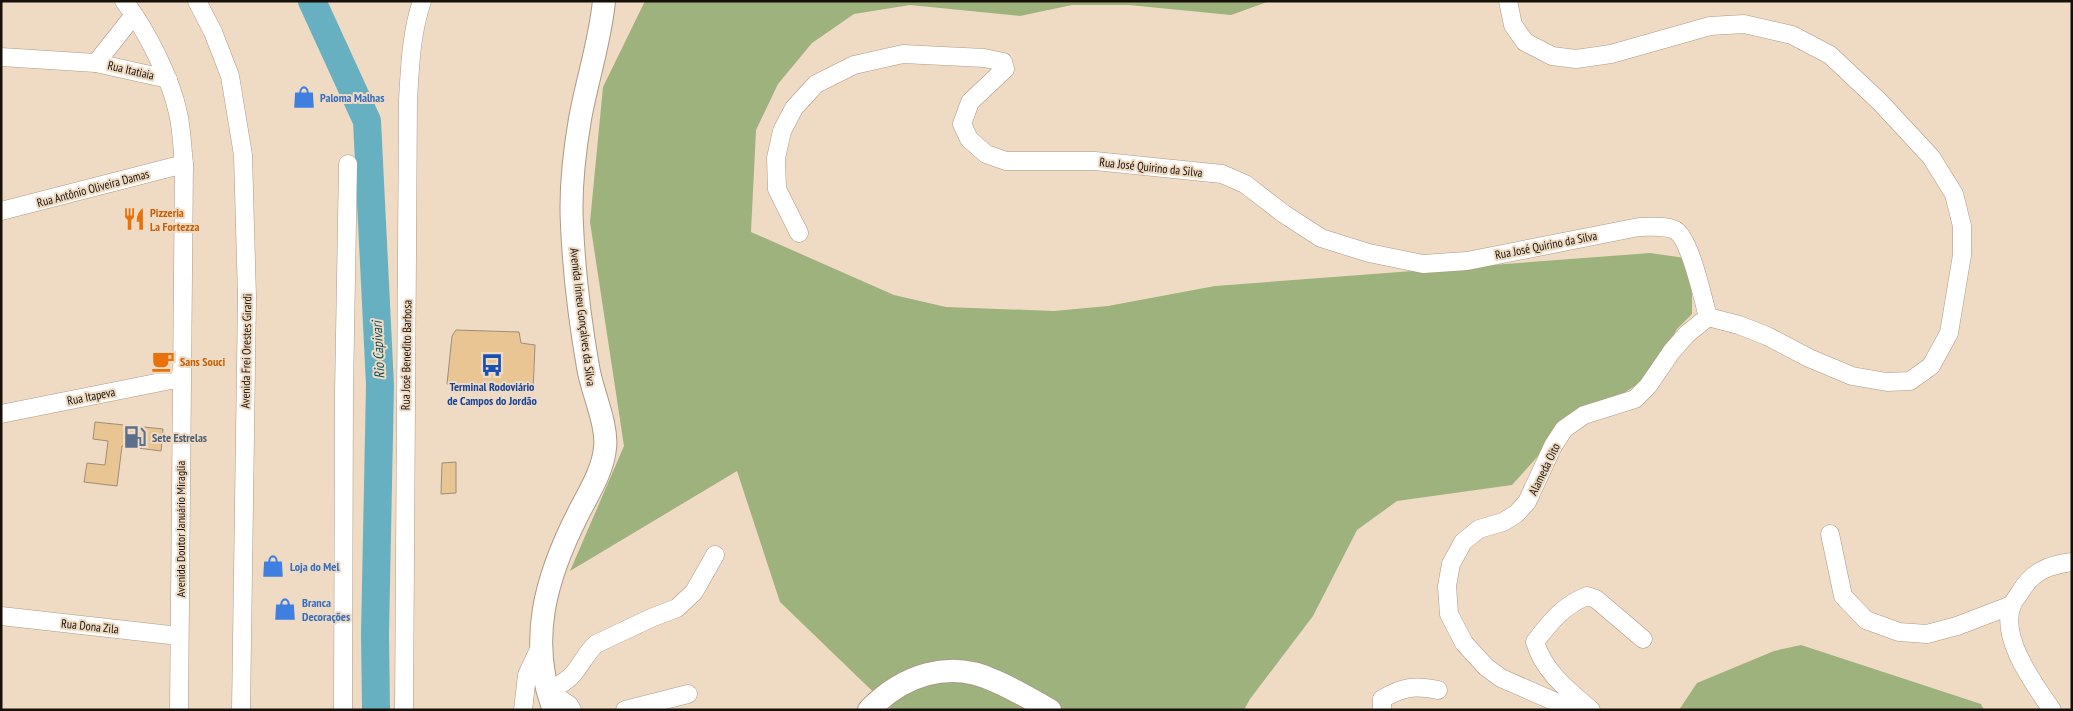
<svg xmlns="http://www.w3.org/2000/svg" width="2073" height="711" viewBox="0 0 2073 711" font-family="'PT Sans Narrow',sans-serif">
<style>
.forest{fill:#9db27c}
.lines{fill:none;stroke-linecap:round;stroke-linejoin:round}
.river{stroke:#67b0c2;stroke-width:28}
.building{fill:#e8c592;stroke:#9e8e77}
.minor-casing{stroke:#ad9a84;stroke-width:19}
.major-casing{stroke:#ad9a84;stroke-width:24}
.minor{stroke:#fff;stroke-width:18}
.major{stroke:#fff;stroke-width:22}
.labels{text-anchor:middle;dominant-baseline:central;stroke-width:4;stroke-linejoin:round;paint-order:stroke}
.street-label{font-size:12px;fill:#171008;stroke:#efdbc4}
.shop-label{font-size:12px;font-weight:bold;fill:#366cbe;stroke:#efdbc4;text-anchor:start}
.food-label{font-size:12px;font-weight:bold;fill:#c56008;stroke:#efdbc4;text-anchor:start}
.transit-label{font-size:12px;font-weight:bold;fill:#164399;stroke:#efdbc4}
.service-label{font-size:12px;font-weight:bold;fill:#4e5e75;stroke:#efdbc4;text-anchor:start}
.water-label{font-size:14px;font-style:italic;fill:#094c59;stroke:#efdbc4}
</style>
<rect width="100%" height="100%" fill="#efdbc4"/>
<!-- forest -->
<g class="forest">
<polygon points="645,1 1270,1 1231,15 1129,5 1072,5 1020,16 910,5 854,14 812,43 778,84 756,130 751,232 894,295 946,307 1054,311 1108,306 1215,286 1650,253 1685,258 1692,293 1692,314 1677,329 1652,375 1610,402 1566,418 1539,455 1512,485 1397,501 1357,530 1313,616 1250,699 1244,710 892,710 780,602 737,471 570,571 624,446 590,222 603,87"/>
<polygon points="1801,645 1981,704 1984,710 1679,710 1697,683 1774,651"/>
</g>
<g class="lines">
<!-- river -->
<polyline class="river" points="312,1 367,121 380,385 375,634 376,710"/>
</g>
<!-- building -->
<g class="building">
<polygon points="456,330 519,332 521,343 535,345 533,392 447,384 452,336"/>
<polygon points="95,422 163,429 161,451 122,446 117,486 84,482 87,463 105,465 108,441 93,439"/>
<polygon points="456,462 456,493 441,494 442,463"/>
</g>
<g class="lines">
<defs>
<g id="minor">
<path d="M124,1C146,29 171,79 178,113C182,130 182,147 184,164L179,710"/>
<polyline points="197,1 213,32 230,76 243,155 247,297 241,710"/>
<polyline points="1508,1 1513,25 1525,42 1552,56 1576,59 1611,54 1710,26 1744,24 1792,35 1830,55 1880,102 1931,157 1954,194 1962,226 1962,255 1949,333 1931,366 1910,381 1887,382 1852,376 1809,358 1767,336 1739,325 1708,317"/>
<polyline points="1,57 96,63 168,79"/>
<polyline points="96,63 134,15"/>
<polyline points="1,211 184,164"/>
<path d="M799,233L777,189L776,158L782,131L794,108L816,84L854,65L903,54L984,58L1003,62L1005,69L970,102L962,124L969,139L986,154L1006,161H1095L1222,174L1245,184L1284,214L1321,238L1369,253L1423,264L1467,261L1639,227C1651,227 1664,225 1675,230C1690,238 1703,299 1708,317"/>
<polyline points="1,414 181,378"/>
<polyline points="1830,534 1843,596 1866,620 1899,632 1927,634 1957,626 2012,605"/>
<polyline points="1,616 179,636"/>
<polyline points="343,710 344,392 348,164"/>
<path d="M404,710L408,100C410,67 411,33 422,1"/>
<polyline points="523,710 527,675 540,647"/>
<path d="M572,710L569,705L548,691C557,686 567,682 574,673C582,663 587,652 596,644L651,618L677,608L694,592L715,555"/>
<polyline points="625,710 688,694"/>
<path d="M1382,710V699C1403,687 1414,685 1438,690"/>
<polyline points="1574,710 1501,678 1486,667 1464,643 1449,614 1447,586 1451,564 1463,542 1479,529 1503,522 1516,514 1527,502 1553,446 1564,429 1584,415 1635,399 1648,386 1672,351 1687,334 1708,317"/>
<path d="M1591,710C1568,690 1544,672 1535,642C1550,622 1564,605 1587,596L1596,599L1643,639"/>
<path d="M2052,710C2034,684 1999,637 2012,605C2014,600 2018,596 2021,591C2033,571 2049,565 2072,562"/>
</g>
<g id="major">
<path d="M554,710C527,641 546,577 578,514C588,494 603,471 605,448C608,425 592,392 588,367C580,321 574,272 572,225C570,190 574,154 580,119C587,80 600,42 604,1"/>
<path d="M869,710C903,675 949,659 995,681C1014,689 1032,700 1050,710"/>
</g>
</defs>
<!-- minor casing -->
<use href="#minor" class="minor-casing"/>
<!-- major casing -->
<use href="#major" class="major-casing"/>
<!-- minor -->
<use href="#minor" class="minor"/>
<!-- major -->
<use href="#major" class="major"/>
</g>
<!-- icons -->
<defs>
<symbol id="shop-bare" viewBox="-9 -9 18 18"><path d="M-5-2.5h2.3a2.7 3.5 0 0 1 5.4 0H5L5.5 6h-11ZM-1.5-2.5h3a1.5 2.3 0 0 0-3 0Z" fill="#3f7fe0" stroke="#efdbc4" stroke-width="2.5" paint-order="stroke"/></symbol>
<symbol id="restaurant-bare" viewBox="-9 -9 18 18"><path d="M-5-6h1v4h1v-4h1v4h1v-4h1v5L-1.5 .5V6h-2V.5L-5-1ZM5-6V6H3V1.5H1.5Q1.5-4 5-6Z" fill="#e8710a" stroke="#efdbc4" stroke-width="2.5" paint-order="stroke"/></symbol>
<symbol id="cafe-bare" viewBox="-9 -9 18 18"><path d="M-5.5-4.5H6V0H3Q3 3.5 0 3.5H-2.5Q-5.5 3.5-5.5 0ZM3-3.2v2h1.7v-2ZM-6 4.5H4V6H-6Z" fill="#e8710a" stroke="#efdbc4" stroke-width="2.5" paint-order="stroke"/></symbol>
<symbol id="bus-bare" viewBox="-9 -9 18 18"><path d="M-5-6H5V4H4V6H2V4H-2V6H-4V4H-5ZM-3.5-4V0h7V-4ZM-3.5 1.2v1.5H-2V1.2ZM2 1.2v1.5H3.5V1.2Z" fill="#1a4fb4" stroke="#efdbc4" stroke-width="2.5" paint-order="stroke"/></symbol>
<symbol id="fuel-bare" viewBox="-9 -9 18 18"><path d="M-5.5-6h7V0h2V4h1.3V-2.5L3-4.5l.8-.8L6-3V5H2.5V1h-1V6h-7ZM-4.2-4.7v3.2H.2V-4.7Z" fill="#5c6f8a" stroke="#efdbc4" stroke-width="2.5" paint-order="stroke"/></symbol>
</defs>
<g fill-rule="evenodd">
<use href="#shop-bare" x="288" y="81" width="32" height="32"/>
<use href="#restaurant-bare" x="118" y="203" width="32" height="32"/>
<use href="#cafe-bare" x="147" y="345" width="32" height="32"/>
<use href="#bus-bare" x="476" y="349" width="32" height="32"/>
<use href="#fuel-bare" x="119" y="421" width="32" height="32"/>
<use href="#shop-bare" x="257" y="550" width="32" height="32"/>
<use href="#shop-bare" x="269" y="593" width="32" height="32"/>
</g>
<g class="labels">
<!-- street labels -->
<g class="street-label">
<text transform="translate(131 70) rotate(13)">Rua Itatiaia</text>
<text transform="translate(1151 167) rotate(6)">Rua José Quirino da Silva</text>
<text transform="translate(93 188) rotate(-15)">Rua Antônio Oliveira Damas</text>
<text transform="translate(1546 245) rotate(-11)">Rua José Quirino da Silva</text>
<text transform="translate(583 317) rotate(83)">Avenida Irineu Gonçalves da Silva</text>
<text transform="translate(246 351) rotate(-89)">Avenida Frei Orestes Girardi</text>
<text transform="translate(406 355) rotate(-89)">Rua José Benedito Barbosa</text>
<text transform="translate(91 396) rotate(-11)">Rua Itapeva</text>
<text transform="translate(1544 469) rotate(-64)">Alameda Oito</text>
<text transform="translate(180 529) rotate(-90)">Avenida Doutor Januário Miraglia</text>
<text transform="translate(90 626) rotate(6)">Rua Dona Zila</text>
</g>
<!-- shop labels -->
<g class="shop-label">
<text x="320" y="97">Paloma Malhas</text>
<text x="290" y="566">Loja do Mel</text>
<text x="302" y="602">Branca<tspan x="302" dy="14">Decorações</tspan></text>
</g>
<!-- food labels -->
<g class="food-label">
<text x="150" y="212">Pizzeria<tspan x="150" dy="14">La Fortezza</tspan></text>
<text x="180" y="361">Sans Souci</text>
</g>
<!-- transit labels -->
<g class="transit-label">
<text x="492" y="386">Terminal Rodoviário<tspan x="492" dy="14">de Campos do Jordão</tspan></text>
</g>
<!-- service labels -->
<g class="service-label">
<text x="152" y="437">Sete Estrelas</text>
</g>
<!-- water labels -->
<g class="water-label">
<text transform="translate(378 350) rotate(-93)">Rio Capivari</text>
</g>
</g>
<!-- border -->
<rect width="2073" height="711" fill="none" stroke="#171008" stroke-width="5"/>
</svg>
